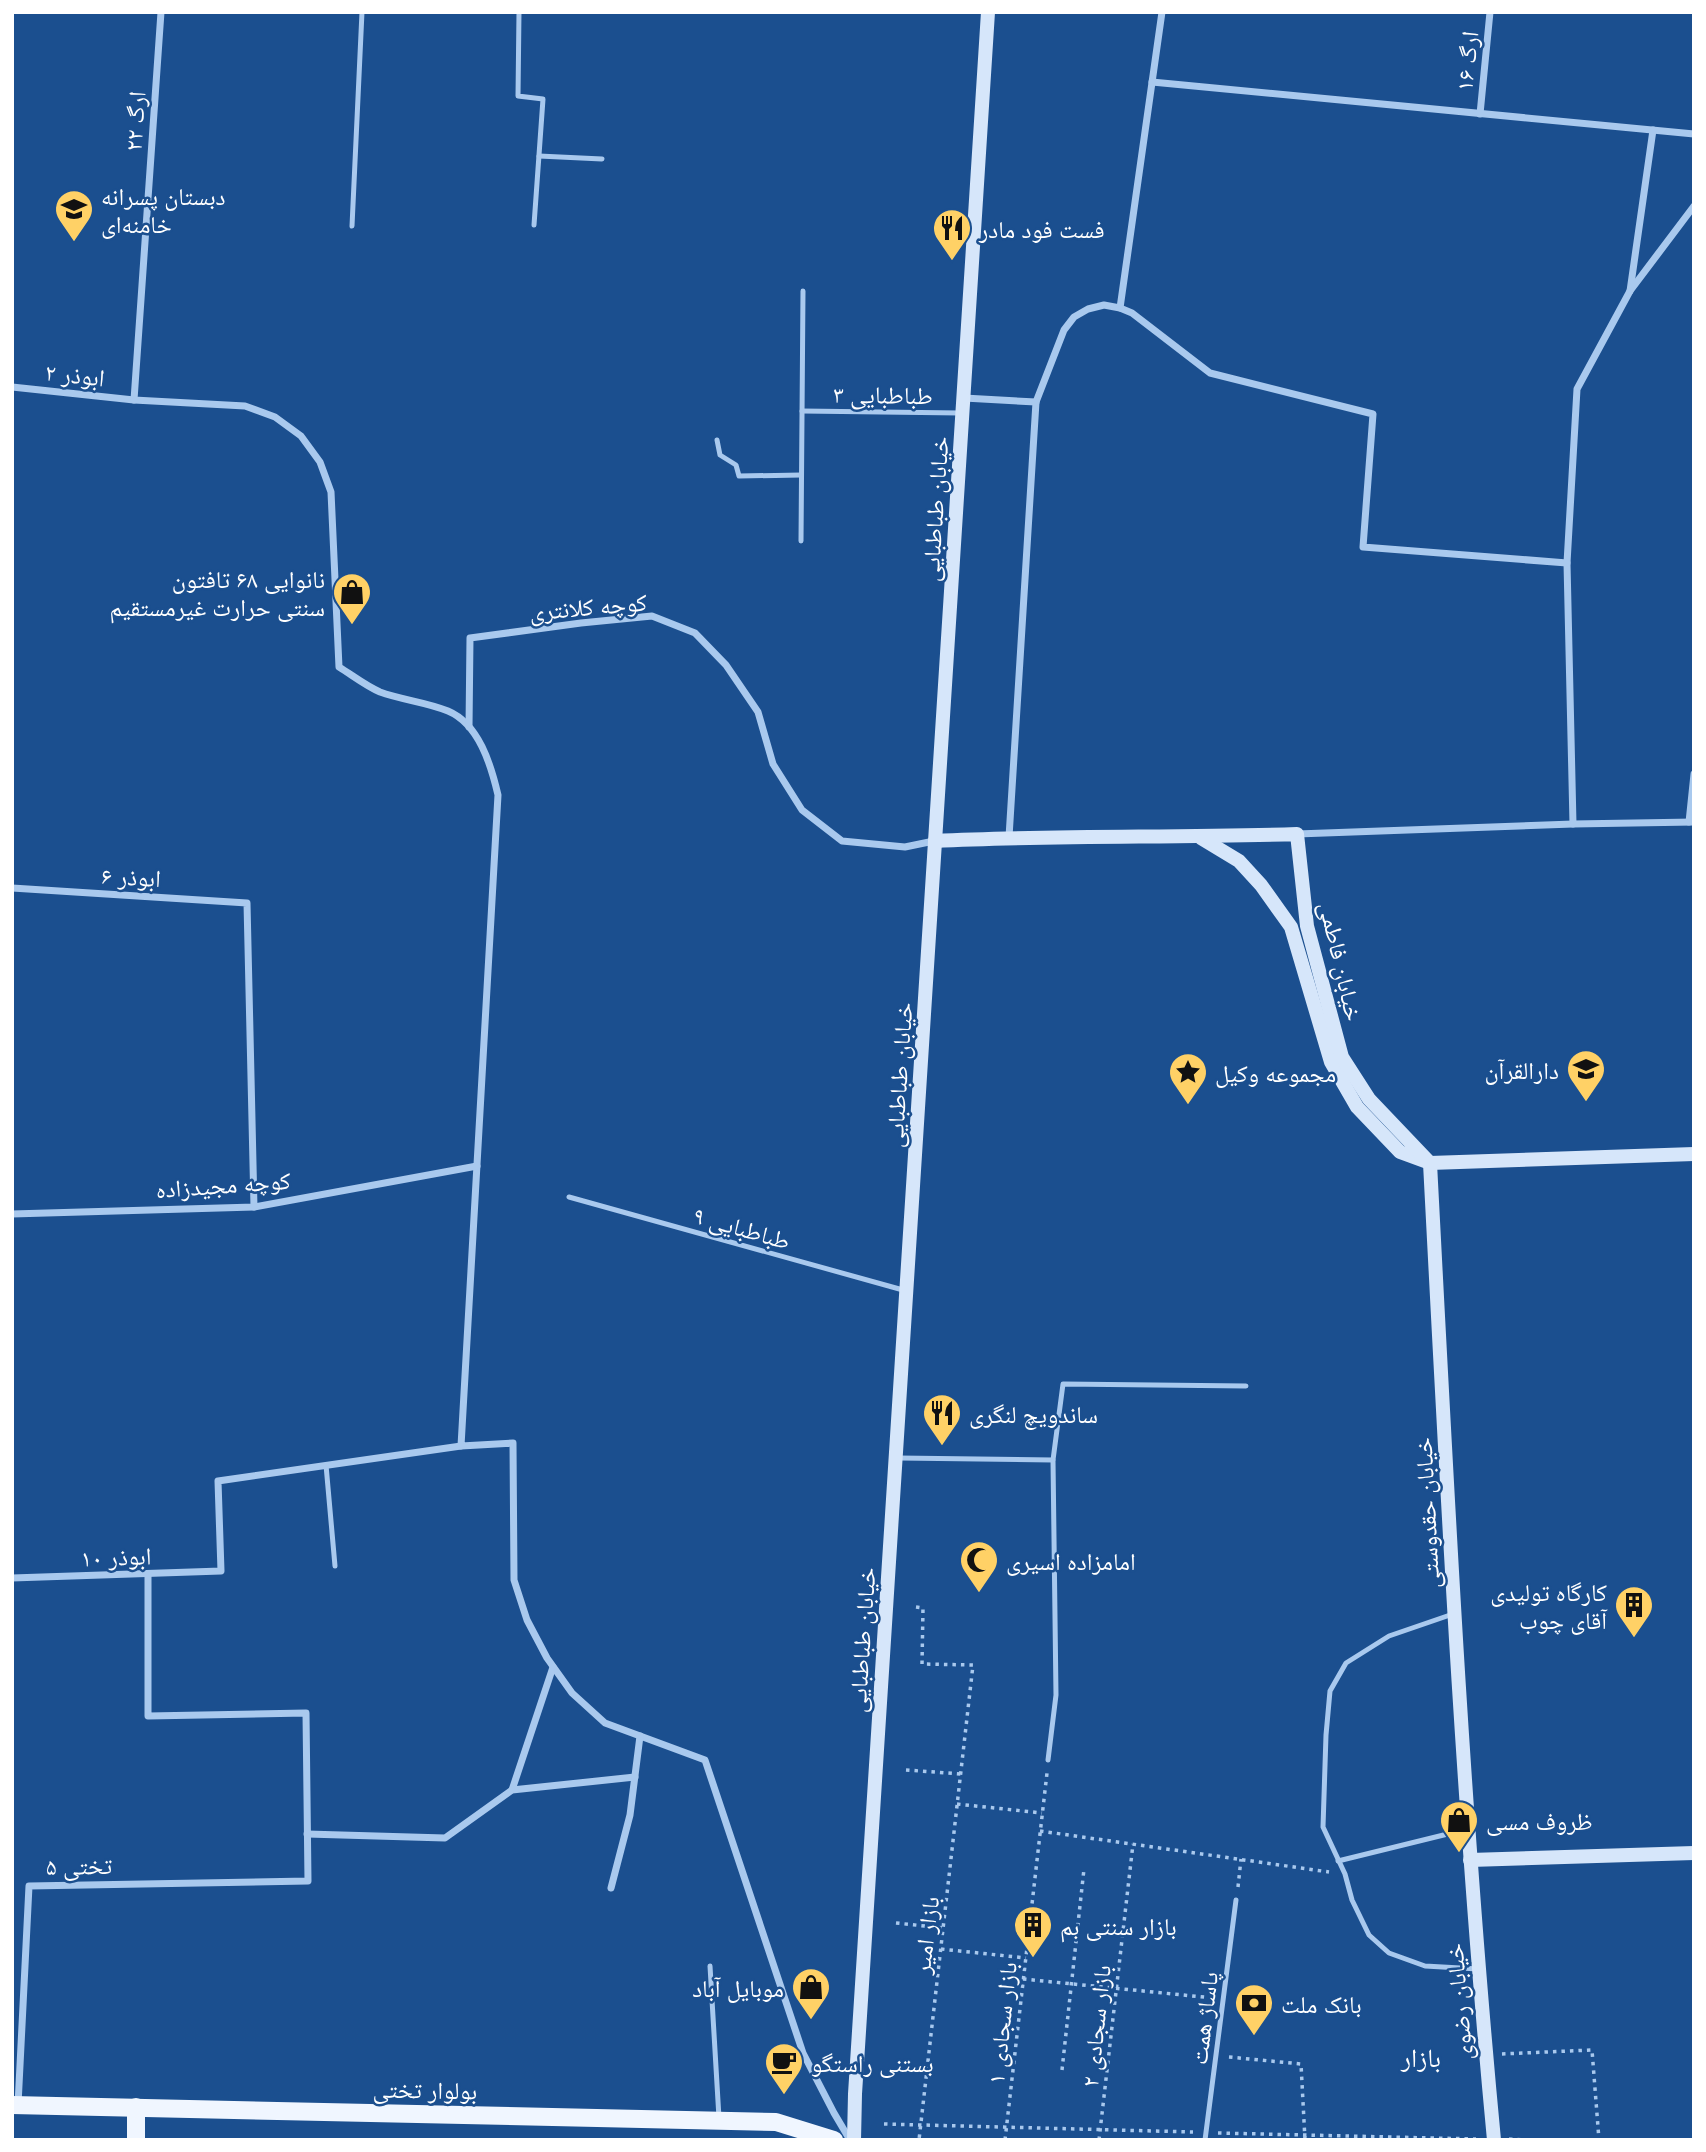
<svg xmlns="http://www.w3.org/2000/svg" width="1706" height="2152" viewBox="0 0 1706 2152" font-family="'Open Sans','Noto Naskh Arabic',sans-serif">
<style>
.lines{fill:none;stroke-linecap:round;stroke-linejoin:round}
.path{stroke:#a9c9ee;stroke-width:3.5;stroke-dasharray:3.5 5;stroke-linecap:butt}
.lane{stroke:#a9c9ee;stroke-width:5}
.street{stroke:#a9c9ee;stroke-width:7}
.secondary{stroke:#d6e6fa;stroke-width:14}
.primary{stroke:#f0f6ff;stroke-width:18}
.labels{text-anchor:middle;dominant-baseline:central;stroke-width:5;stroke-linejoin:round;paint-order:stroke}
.street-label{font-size:24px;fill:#fff;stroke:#1b4f8f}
.poi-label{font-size:24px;fill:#fff;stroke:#1b4f8f;text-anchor:start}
.neighbourhood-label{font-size:26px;fill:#fff;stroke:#1b4f8f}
</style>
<rect width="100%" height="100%" fill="#1b4f8f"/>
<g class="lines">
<!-- path -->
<g class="path">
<polyline points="916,1607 923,1608 922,1664 973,1665 919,2140"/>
<polyline points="906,1770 961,1774"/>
<polyline points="957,1804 1042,1813"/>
<polyline points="1040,1831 1329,1872"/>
<polyline points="1238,1887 1241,1859"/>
<polyline points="896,1923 944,1928"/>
<polyline points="941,1949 1026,1958"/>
<polyline points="1023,1979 1213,1998"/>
<polyline points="1502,2054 1592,2050 1599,2140"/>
<polyline points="1229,2057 1301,2064 1305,2140"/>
<polyline points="1062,2070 1084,1869"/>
<polyline points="884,2124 1193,2132"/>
<polyline points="1218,2133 1476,2139"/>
<polyline points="1509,2139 1524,2140"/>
<polyline points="1005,2140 1047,1773"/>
<polyline points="1099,2140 1133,1844"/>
</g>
<!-- lane -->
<g class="lane">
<polyline points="519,12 518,96 543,99 534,225"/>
<polyline points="539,156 602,159"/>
<polyline points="352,226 362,12"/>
<polyline points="802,411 960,413"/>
<polyline points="717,440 720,455 736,465 739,476 801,475"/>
<polyline points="801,541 803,291"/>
<polyline points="569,1197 903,1290"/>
<polyline points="899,1458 1053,1460"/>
<polyline points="326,1465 335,1566"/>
<polyline points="1453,1614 1389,1636 1346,1663 1330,1691 1326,1735 1323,1827 1345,1874 1352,1900 1369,1935 1389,1953 1425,1966 1478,1969"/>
<polyline points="1048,1760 1056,1695 1053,1460 1063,1384 1246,1386"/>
<polyline points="1338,1861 1468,1829"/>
<polyline points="710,1966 719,2118"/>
<polyline points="1205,2140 1236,1900"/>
</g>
<!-- street -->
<g class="street">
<polyline points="1152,82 1694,134"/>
<polyline points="1480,114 1490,12"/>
<polyline points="1630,291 1653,130"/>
<polyline points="1120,308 1162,12"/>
<path d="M12,387L134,400L245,406L275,417L301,436L320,462L331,492L339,667C352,675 366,686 380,692C402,700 426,702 448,711C479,724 491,765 498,795L461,1446L513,1443L514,1580L527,1620L547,1658L572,1693L605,1723L705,1760L803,2053L834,2113L850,2140"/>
<polyline points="964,398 1036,402"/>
<polyline points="134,400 161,12"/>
<polyline points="469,727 470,638 581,623 652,616 695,633 726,665 758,712 773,764 802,810 842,841 905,847 934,841"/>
<polyline points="1689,822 1694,774"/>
<polyline points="1573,824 1567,563 1577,389 1630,291 1694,206"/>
<polyline points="1297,834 1573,824 1694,822"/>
<polyline points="1009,837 1036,402 1064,330 1074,317 1088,309 1104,305 1120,308 1132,313 1210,373 1373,414 1363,547 1567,563"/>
<polyline points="12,888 247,903 254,1207"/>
<polyline points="12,1214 254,1207 477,1166"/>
<polyline points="12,1578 221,1571 218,1481 461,1446"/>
<polyline points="512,1790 553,1667"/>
<polyline points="307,1834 445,1838 512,1790 635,1777"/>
<polyline points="611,1888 630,1815 640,1736"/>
<polyline points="18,2105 29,1886 308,1881 306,1713 148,1716 148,1574"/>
</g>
<!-- secondary -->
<g class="secondary">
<polyline points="1201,838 1239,861 1261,885 1291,927 1331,1062 1357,1107 1400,1152 1430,1163 1694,1154"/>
<path d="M935,841C1056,835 1177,838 1297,834L1307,926L1342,1057L1369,1099L1430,1163"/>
<path d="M1430,1163C1447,1489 1463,1815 1494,2140"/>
<polyline points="1470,1860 1694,1853"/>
<polyline points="854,2140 855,2094 988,12"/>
</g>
<!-- primary -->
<g class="primary">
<polyline points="12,2105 776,2122 834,2140"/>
<polyline points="136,2140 136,2107"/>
</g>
</g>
<!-- icons -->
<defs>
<symbol id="school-pin" viewBox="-11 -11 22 30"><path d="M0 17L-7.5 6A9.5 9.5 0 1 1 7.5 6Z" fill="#ffd166" stroke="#1b4f8f"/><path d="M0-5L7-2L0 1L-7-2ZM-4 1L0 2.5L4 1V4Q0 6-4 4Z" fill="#111"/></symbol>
<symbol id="restaurant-pin" viewBox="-11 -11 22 30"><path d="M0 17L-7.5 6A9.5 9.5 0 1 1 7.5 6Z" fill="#ffd166" stroke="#1b4f8f"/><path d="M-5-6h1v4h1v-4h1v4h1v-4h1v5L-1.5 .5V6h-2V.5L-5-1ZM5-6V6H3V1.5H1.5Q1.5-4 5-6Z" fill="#111"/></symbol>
<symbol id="shop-pin" viewBox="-11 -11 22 30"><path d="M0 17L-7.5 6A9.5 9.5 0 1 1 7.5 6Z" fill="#ffd166" stroke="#1b4f8f"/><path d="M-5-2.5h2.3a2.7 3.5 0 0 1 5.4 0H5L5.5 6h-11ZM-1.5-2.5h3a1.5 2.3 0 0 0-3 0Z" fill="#111"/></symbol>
<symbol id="sight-pin" viewBox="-11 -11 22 30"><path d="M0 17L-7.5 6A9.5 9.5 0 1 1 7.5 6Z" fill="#ffd166" stroke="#1b4f8f"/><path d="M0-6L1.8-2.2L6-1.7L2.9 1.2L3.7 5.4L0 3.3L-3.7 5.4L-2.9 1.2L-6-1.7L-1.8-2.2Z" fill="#111"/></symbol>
<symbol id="mosque-pin" viewBox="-11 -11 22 30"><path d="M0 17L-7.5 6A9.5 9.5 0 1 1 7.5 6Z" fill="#ffd166" stroke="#1b4f8f"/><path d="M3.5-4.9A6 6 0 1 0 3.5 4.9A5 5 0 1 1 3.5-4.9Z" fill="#111"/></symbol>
<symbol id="building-pin" viewBox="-11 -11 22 30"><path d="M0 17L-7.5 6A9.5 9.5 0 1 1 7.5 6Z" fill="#ffd166" stroke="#1b4f8f"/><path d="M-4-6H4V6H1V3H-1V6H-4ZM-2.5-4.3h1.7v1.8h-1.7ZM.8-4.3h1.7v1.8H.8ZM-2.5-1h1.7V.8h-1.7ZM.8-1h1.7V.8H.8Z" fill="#111"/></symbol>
<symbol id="bank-pin" viewBox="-11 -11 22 30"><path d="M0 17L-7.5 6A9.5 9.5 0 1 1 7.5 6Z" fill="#ffd166" stroke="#1b4f8f"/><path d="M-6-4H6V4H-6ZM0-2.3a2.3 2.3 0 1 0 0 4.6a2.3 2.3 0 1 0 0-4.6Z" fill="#111"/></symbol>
<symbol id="cafe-pin" viewBox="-11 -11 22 30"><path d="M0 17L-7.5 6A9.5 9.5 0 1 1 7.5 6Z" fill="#ffd166" stroke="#1b4f8f"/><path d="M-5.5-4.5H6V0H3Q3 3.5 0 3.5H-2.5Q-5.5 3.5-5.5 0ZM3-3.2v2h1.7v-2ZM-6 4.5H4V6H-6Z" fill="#111"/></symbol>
</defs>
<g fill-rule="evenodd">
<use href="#school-pin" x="52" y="187" width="44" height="60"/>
<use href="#restaurant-pin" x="930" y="206" width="44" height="60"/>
<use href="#shop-pin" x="330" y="570" width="44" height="60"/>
<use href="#school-pin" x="1564" y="1047" width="44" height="60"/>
<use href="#sight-pin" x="1166" y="1050" width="44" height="60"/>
<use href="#restaurant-pin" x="920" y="1391" width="44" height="60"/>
<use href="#mosque-pin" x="957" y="1538" width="44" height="60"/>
<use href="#building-pin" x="1612" y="1583" width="44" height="60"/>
<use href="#shop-pin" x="1437" y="1798" width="44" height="60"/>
<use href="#building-pin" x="1011" y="1903" width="44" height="60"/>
<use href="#shop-pin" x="789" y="1965" width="44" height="60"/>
<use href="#bank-pin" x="1232" y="1981" width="44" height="60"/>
<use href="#cafe-pin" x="762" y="2040" width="44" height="60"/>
</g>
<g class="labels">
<!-- street labels -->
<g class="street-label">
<text transform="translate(1466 61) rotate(-84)">ارگ ۱۶</text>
<text transform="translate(134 121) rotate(-86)">ارگ ۲۲</text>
<text transform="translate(75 374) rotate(6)">ابوذر ۲</text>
<text transform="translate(883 394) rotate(1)">طباطبایی ۳</text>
<text transform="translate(934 509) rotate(-86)">خیابان طباطبایی</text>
<text transform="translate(588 606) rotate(-5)">کوچه کلانتری</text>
<text transform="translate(131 876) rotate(3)">ابوذر ۶</text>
<text transform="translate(1342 961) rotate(77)">خیابان فاطمی</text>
<text transform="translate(898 1075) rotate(-86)">خیابان طباطبایی</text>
<text transform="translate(223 1184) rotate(-4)">کوچه مجیدزاده</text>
<text transform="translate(742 1227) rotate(16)">طباطبایی ۹</text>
<text transform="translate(1426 1513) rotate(-93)">خیابان حقدوستی</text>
<text transform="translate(116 1556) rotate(-2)">ابوذر ۱۰</text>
<text transform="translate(861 1640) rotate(-86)">خیابان طباطبایی</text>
<text transform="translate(79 1865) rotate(-1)">تختی ۵</text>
<text transform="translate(925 1935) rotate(-83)">بازار امیر</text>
<text transform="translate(1458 2002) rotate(-95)">خیابان رضوی</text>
<text transform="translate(1203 2018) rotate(-83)">پاساژ همت</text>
<text transform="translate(1001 2023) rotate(-84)">بازار سجادی ۱</text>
<text transform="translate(1095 2026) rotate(-84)">بازار سجادی ۲</text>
<text transform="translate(425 2089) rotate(1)">بولوار تختی</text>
</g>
<!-- poi labels -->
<g class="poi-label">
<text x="101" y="195">دبستان پسرانه<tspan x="101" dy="28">خامنه‌ای</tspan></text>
<text x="979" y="228">فست فود مادر</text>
<text x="325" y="578" text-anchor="end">نانوایی ۶۸ تافتون<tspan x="325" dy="28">سنتی حرارت غیرمستقیم</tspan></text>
<text x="1559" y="1069" text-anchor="end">دارالقرآن</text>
<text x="1215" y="1072">مجموعه وکیل</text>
<text x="969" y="1413">ساندویچ لنگری</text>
<text x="1006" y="1560">امامزاده اسیری</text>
<text x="1607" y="1591" text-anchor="end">کارگاه تولیدی<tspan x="1607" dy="28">آقای چوب</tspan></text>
<text x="1486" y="1820">ظروف مسی</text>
<text x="1060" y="1925">بازار سنتی بم</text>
<text x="784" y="1987" text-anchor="end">موبایل آباد</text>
<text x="1281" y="2003">بانک ملت</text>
<text x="811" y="2062">بستنی راستگو</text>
</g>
<!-- neighbourhood labels -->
<g class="neighbourhood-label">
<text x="1421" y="2057">بازار</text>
</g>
</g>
<!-- border -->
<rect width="1706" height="2152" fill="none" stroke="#ffffff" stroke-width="28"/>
</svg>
